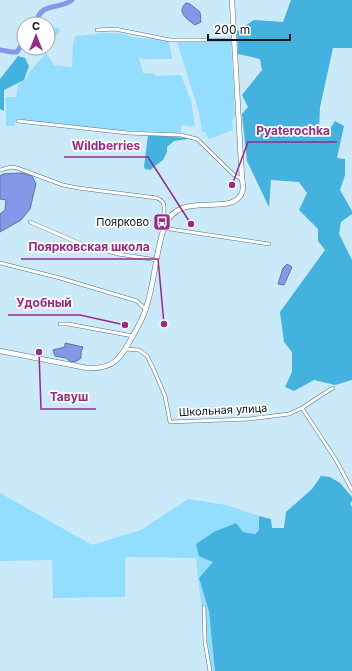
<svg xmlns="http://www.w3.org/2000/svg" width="352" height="671" viewBox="0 0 352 671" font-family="Inter,sans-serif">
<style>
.green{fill:#93ddff}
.forest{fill:#43b2de}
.water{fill:#8299e7;stroke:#5e72aa}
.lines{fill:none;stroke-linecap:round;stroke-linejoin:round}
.river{stroke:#8299e7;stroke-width:5}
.street-casing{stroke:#55727f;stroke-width:4}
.secondary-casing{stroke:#55727f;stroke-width:5.5}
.street{stroke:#fff;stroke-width:3}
.secondary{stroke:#fff;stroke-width:4.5}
.labels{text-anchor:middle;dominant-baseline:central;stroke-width:3.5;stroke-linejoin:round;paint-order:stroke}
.poi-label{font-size:11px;fill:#0b171c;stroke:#fff;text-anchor:end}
.street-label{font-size:11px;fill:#0b171c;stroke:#fff}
.leader{fill:none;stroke:#982989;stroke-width:1.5}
.callout-dot{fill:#982989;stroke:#fff;stroke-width:1.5}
.callout-label{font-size:12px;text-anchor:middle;font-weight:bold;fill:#982989;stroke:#fff;stroke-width:3.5;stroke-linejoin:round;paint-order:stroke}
</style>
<rect width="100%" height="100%" fill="#cae9f9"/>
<!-- green -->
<g class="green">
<polygon points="48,28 58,28 60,31 48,45"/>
<polygon points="106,33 126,34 131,37 169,41 172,59 143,59 139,58 143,73 155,74 156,76 181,75 191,101 195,127 181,125 181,133 101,129 16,119 15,126 6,126 6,97 16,97 18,85 27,78 29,73 46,53 54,65 72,67 73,43 76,36"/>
<polygon points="177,42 231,42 235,116 232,121 233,130 209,139 205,132 202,132 199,112"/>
<polygon points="0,493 92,545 141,530 188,499 226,505 259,516 259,530 255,534 243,532 199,578 209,612 215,671 208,671 196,558 125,557 125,597 53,598 52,560 0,561"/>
</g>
<!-- forest -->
<g class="forest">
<polygon points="291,0 352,0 352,48 333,48 320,107 319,130 326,135 335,121 344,126 337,158 345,159 345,175 340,190 352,211 352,214 341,222 339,234 352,260 352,380 335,385 314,380 294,391 285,387 292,372 292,352 284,342 280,312 325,250 318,241 318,229 299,210 307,193 299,182 271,180 269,207 247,161 242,114 248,107 242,95 262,70 260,59 238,54 237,31 254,20 283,22"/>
<polygon points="18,56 25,58 29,66 24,80 4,90 4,111 0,109 0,79"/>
<polygon points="148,135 187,138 188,139 174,141 167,147 167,152 163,160 150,170 145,169 144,167"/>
<polygon points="321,476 330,477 340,483 352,497 352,501 350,504 352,507 352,671 215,671 209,612 199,578 213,562 199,556 196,544 214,532 236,523 243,532 255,534 259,530 259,516 271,519 272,528 284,528 286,512 312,489"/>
</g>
<!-- water -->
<g class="water">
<path d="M186,3L190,4L200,12L201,22L195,25C187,19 176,12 186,3Z"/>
<polygon points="22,173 32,176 36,184 30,209 21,220 0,232 0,214 5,210 6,200 0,199 0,176 3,174"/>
<polygon points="287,264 292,267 284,285 278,284 283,268"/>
<polygon points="65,343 83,347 81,352 81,358 77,361 71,362 66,358 55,356 53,350 65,347"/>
</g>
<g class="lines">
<!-- river -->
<g class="river">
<path d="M37,24C37,2 61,10 72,0"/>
<polyline points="0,50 12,52 17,52 24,41"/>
</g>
<defs>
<g id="street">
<polyline points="97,30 115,29 170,40 235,40"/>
<polyline points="18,121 128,133 181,135 197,139 234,175 242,179"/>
<path d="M0,170L11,167L17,168L63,185L78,188L157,198C170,204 160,212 166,221"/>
<polyline points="30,222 81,244 118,254 157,260"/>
<polyline points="163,228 269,244"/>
<polyline points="0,263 60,278 137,301 146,310"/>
<polyline points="60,324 68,324 133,336"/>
<polyline points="125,349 139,350 147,356 154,370 165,396 170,422 249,419 289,414 302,408 320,396 333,388"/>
<polyline points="302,408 336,460 352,490"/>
<polyline points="204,607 205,642 210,671"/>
</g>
<path id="secondary" d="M0,351L87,368C114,369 119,360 131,339C137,329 143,319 146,308C155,282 155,254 164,228C177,189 227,216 240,196C244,192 243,184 242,179L232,0"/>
</defs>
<!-- street casing -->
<use href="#street" class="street-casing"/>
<!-- secondary casing -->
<use href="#secondary" class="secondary-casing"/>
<!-- street -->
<use href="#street" class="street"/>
<!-- secondary -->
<use href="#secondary" class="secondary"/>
</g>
<!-- icons -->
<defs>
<symbol id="bus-square" viewBox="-11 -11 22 22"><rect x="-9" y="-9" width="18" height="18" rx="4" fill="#982989" stroke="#fff"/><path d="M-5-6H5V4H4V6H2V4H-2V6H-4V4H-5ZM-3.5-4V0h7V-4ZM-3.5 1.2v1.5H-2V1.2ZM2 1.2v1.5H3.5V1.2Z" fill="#fff"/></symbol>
</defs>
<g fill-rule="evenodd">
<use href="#bus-square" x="152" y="212" width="20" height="20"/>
</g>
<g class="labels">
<!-- poi labels -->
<g class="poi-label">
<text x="149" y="222">Поярково</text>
</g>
<!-- street labels -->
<g class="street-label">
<text transform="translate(223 410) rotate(-3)">Школьная улица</text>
</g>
</g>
<!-- callouts -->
<path class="leader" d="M232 185L248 142H337M191 224L148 157H64M164 324L158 259H21M125 325L80 315H8M39 352L41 409H96"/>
<g class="callout-dot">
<circle cx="232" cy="185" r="4"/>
<circle cx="191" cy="224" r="4"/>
<circle cx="164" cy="324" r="4"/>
<circle cx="125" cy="325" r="4"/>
<circle cx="39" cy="352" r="4"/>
</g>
<g class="callout-label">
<text x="293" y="135">Pyaterochka</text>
<text x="106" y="150">Wildberries</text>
<text x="89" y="251">Поярковская школа</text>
<text x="44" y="307">Удобный</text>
<text x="69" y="401">Тавуш</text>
</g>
<!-- north arrow -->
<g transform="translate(36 36)"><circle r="19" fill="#ffffff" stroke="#9da2a4"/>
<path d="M0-3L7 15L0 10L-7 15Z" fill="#982989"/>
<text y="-6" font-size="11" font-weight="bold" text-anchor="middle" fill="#0b171c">С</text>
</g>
<!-- scale -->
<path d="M208 34v6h82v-6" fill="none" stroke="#0b171c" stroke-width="2"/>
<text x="214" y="34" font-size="12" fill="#0b171c" stroke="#ffffff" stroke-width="3" paint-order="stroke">200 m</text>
</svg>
